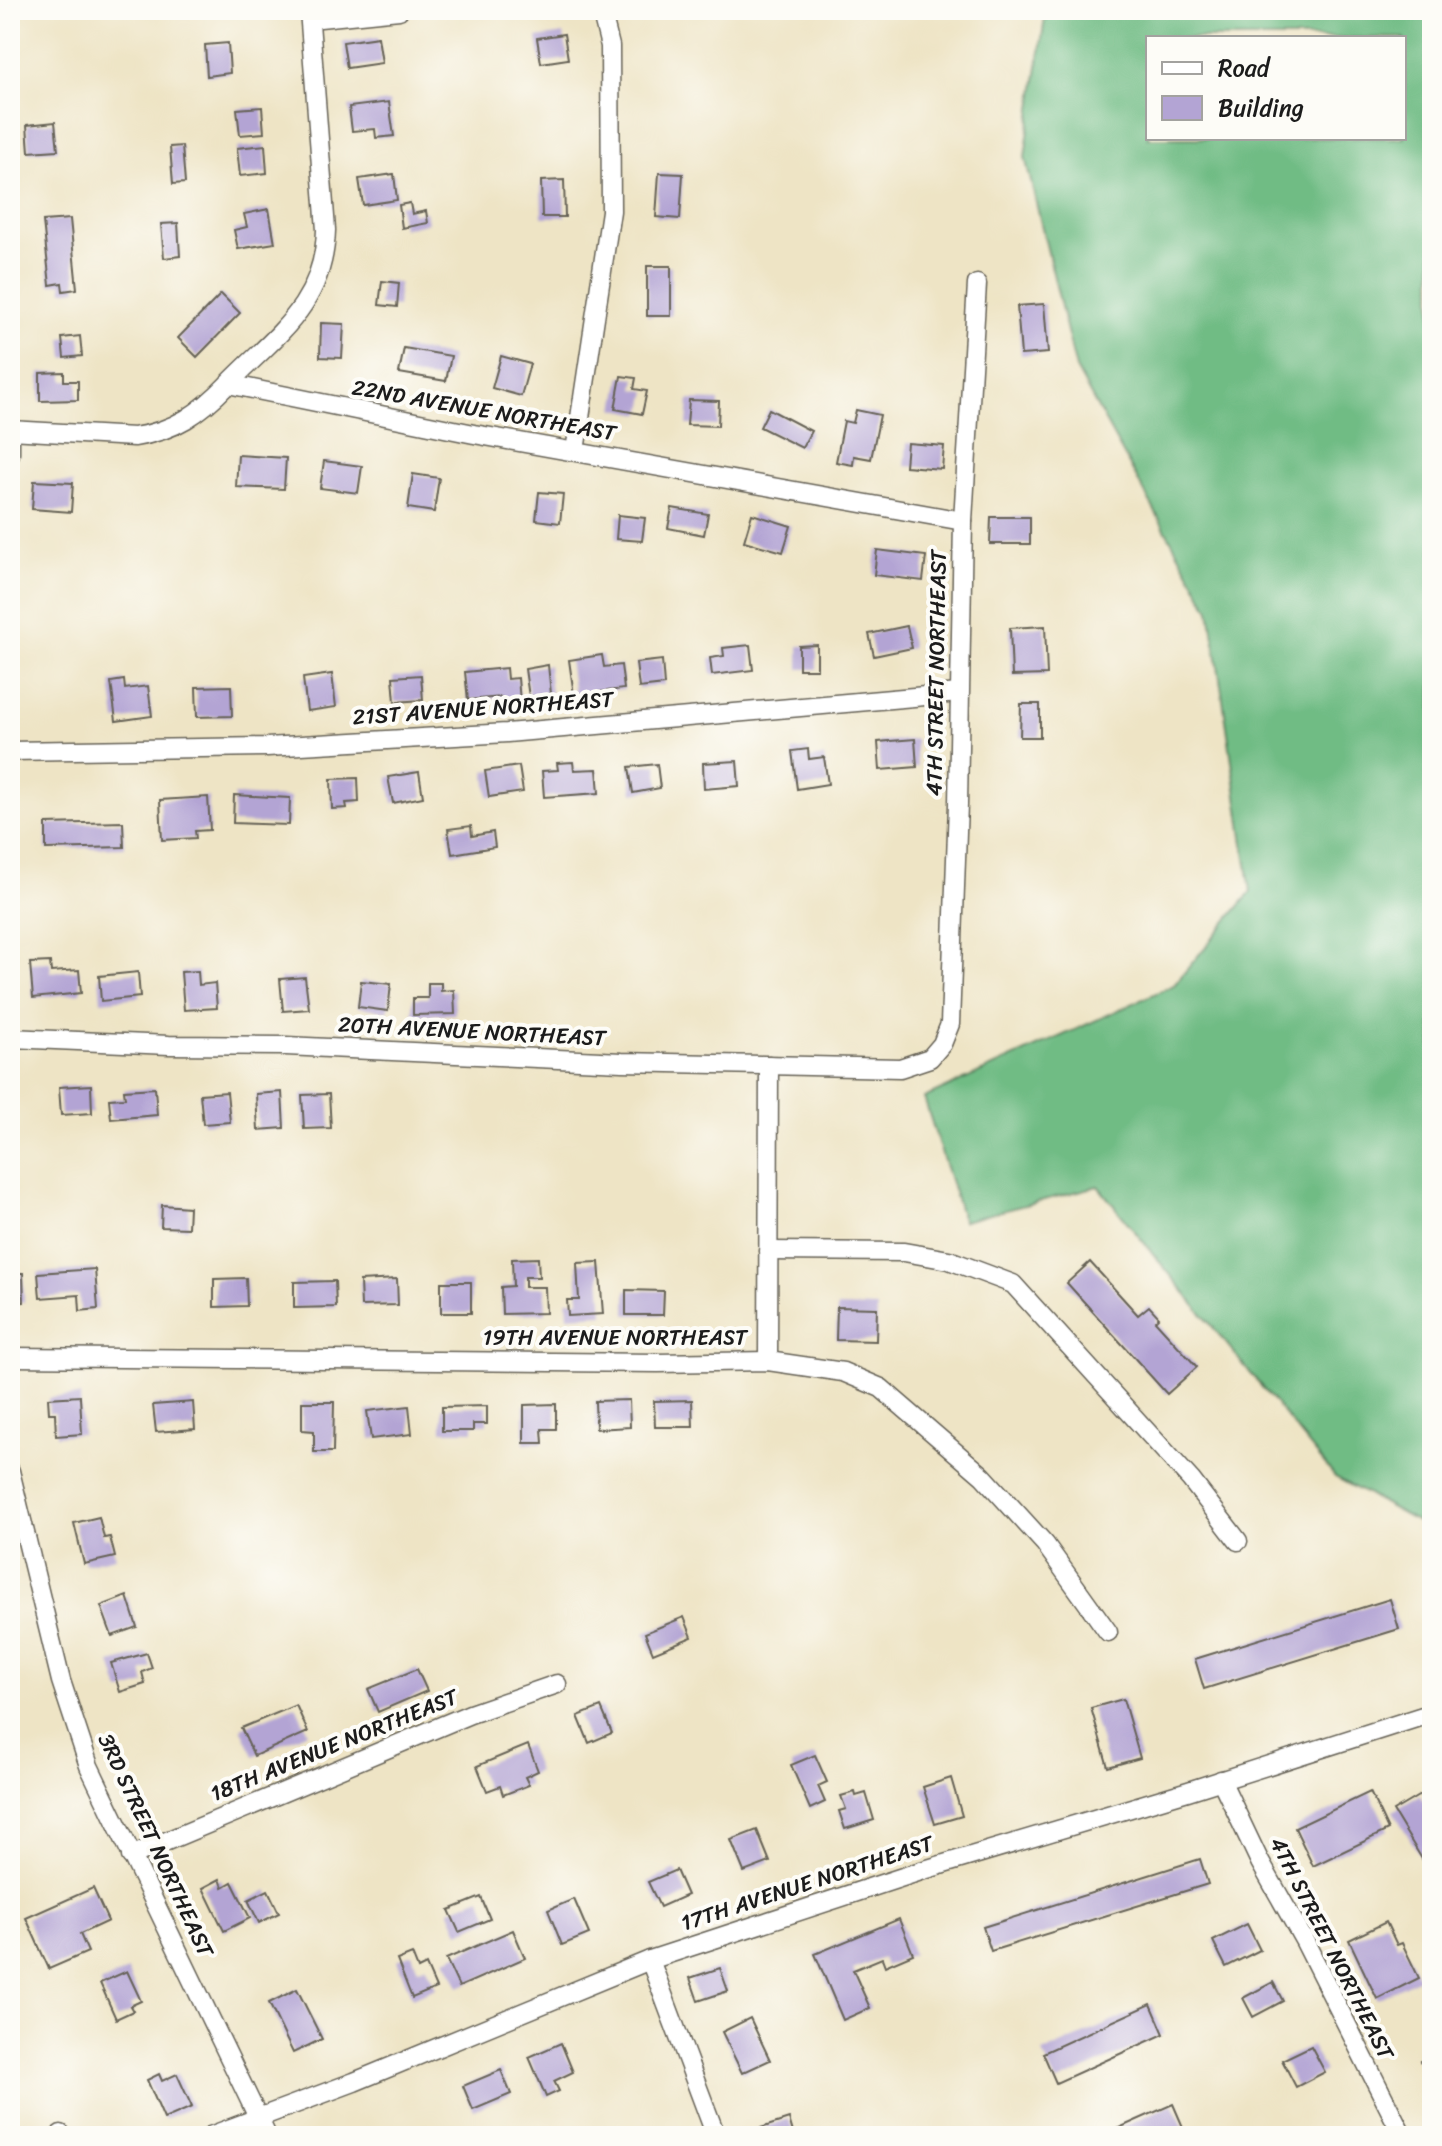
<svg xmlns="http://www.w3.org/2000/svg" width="1442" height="2146" viewBox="0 0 1442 2146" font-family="Sriracha,sans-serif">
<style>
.forest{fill:#6fbc84;stroke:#466c50;stroke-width:2;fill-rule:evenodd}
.building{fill:#b3a4d4}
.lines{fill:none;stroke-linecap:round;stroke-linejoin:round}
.minor-casing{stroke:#666257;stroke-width:21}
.minor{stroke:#fff;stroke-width:18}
.labels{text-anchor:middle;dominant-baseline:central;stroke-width:8;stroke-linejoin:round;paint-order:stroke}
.street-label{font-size:22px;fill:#1c1c1c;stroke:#fdfcf7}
</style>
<rect width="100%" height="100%" fill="#fdfcf7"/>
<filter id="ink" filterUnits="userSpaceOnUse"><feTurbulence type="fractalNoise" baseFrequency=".0125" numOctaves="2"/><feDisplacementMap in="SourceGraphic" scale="16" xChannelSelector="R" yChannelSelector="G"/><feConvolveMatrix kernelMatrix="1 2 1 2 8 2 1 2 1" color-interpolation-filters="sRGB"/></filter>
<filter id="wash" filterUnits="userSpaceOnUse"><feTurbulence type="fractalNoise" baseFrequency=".006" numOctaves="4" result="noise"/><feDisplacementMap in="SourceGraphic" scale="32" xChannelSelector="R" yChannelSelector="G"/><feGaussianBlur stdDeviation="1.8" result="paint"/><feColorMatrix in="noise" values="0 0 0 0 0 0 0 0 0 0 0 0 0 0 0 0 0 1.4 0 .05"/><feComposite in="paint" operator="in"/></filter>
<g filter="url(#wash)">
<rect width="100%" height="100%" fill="#eee4c5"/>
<!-- forest -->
<path class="forest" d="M1046,10H1432V1530L1335,1477L1098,1186L963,1221L924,1098L1174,985L1251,892L1210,610L1076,369L1025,157ZM1148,38H1404V138H1148Z"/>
<g id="blocks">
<!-- building -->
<g class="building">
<polygon points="564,34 568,59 541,63 537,38"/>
<polygon points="378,37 382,63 347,68 343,42"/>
<polygon points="228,43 230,73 207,76 205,45"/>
<polygon points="389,102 394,136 376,138 375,129 352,131 349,107"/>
<polygon points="262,107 264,133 240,135 237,109"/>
<polygon points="55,122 58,150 29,152 27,125"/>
<polygon points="265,145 267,173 240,176 237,148"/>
<polygon points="182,146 185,183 173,184 170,147"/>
<polygon points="659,173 683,174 680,219 656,217"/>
<polygon points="394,174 397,200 363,205 359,179"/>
<polygon points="564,180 565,217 542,217 541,181"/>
<polygon points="410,203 412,214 426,211 428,223 402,228 399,205"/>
<polygon points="269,209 275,243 238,249 234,230 247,227 244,214"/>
<polygon points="70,219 77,289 63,291 62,283 50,285 43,221"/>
<polygon points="178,223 180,256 164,258 161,224"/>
<rect x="647" y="266" width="24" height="50"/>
<polygon points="382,281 399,283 397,307 379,305"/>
<polygon points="221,294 240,313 197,357 178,338"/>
<polygon points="1044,304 1048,353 1021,355 1017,306"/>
<polygon points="321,323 344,324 342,358 320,357"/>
<polygon points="80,336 82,356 64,358 62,338"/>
<polygon points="404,348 451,356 446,381 399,373"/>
<polygon points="501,356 530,364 521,396 492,388"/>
<polygon points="64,372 64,381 78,381 78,400 40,401 40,373"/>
<polygon points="621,376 636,378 634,389 647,391 642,414 615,409"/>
<polygon points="689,400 719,401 718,426 687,425"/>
<polygon points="769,409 811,431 802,448 760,427"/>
<polygon points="856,410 880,415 871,459 854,456 853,465 836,462 844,421 853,423"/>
<polygon points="907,443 944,446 942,469 905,466"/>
<polygon points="238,455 286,458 284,489 236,487"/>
<polygon points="324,461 362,466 358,493 320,488"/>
<polygon points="413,474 439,478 434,512 408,508"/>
<polygon points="34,481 73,483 71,512 32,509"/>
<polygon points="539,492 563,494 560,523 536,520"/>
<polygon points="672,508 708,514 704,535 668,528"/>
<polygon points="752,514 791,526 783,552 744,541"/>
<polygon points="618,515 645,518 642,541 616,539"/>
<polygon points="991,517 1030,517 1030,544 990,544"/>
<polygon points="877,550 926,556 923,581 874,575"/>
<polygon points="907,626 912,648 874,656 869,634"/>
<polygon points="1045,626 1047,675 1012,676 1010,628"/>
<polygon points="750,645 753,670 712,675 710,658 724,656 723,648"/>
<polygon points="817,645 817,669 799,669 799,646"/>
<polygon points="602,655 604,667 621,665 624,689 574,695 569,660"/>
<polygon points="662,660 664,685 639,688 636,663"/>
<polygon points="548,665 551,694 529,697 525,669"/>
<polygon points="506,668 507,679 518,678 520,702 502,703 501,697 468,700 465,672"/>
<polygon points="332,674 336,707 307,711 303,678"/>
<polygon points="421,675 423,700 395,702 393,677"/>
<polygon points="124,680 125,689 148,686 152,716 116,721 111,682"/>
<polygon points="231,686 232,716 197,717 196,687"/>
<polygon points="1021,704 1040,704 1040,737 1020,737"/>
<polygon points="915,739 917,767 880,770 878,742"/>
<polygon points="808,749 809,759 824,757 828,784 797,789 792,751"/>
<polygon points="737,761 739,786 704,789 703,763"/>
<polygon points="573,762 574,770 597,769 599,793 544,797 542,771 558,770 557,763"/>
<polygon points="657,764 660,788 633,793 629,767"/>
<polygon points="519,766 523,792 489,797 485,771"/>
<polygon points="419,772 423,797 393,803 388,777"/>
<polygon points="358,778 359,802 346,803 347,808 332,809 331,779"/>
<polygon points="234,795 290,798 289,825 233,823"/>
<polygon points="208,797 210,830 195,831 196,838 162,840 160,800"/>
<polygon points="123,822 124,847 46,849 46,824"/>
<polygon points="471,826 472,836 493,832 495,847 452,854 448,829"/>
<polygon points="50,962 51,972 79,970 81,993 33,998 30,963"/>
<polygon points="198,971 199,985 215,983 217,1008 184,1010 181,972"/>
<polygon points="138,972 140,997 101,1001 99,976"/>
<polygon points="305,977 309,1009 283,1011 280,979"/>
<polygon points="361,981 391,984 388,1011 358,1007"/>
<polygon points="428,983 441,983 441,991 454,990 455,1014 413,1015 413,998 428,998"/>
<polygon points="91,1085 92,1113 61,1115 59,1087"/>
<polygon points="155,1088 157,1115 111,1119 109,1099 125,1098 124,1090"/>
<polygon points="227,1092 230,1122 203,1124 200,1094"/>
<polygon points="282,1092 284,1128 258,1130 256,1094"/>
<polygon points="329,1094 331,1128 304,1129 302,1095"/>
<polygon points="162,1205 189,1207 188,1228 161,1227"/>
<polygon points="538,1258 539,1277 525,1277 525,1287 545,1287 546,1313 502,1314 501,1287 513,1286 512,1259"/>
<polygon points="599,1262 603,1314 568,1316 567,1300 579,1300 577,1263"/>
<polygon points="1090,1262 1138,1315 1149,1306 1159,1317 1155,1321 1197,1367 1167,1394 1067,1283"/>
<polygon points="95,1269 98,1309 80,1311 79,1295 40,1298 38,1273"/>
<polygon points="10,1273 23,1273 24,1302 10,1303"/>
<polygon points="246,1278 247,1306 214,1307 214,1279"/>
<polygon points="397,1279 398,1305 361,1306 360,1281"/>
<polygon points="335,1281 336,1307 294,1308 294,1282"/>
<rect x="441" y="1282" width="30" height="31"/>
<polygon points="626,1290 664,1291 663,1315 626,1315"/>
<polygon points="837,1307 877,1308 876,1341 836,1340"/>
<polygon points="80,1396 82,1434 56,1436 55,1413 49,1413 48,1398"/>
<polygon points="629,1400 630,1427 596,1429 595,1401"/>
<polygon points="692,1400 693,1427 655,1427 654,1401"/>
<polygon points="193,1402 195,1429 156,1432 153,1405"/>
<polygon points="302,1402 334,1402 333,1452 314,1452 314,1431 302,1430"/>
<polygon points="556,1404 556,1429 542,1429 543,1443 524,1443 524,1405"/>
<polygon points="409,1406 412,1434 371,1439 367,1411"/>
<polygon points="487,1406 487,1424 473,1424 473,1431 442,1431 442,1407"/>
<polygon points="99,1517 104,1538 110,1537 115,1557 84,1564 74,1523"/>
<polygon points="127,1596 137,1627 112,1636 101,1606"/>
<polygon points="1390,1599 1399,1629 1204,1689 1195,1659"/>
<polygon points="684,1617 692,1637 653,1653 645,1633"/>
<polygon points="147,1653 152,1668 142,1672 145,1684 120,1692 111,1663"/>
<polygon points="417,1669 427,1691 378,1712 368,1689"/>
<polygon points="1123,1699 1140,1758 1108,1767 1091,1708"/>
<polygon points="296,1705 308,1732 254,1756 241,1728"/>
<polygon points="601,1707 612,1733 589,1743 578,1716"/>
<polygon points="528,1745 538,1771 525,1777 529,1785 503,1795 500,1786 487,1791 477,1766"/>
<polygon points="815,1755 827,1782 818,1786 825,1802 810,1809 791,1765"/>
<polygon points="951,1778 962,1816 935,1824 923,1787"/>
<polygon points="855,1792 856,1796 866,1793 874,1820 845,1829 839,1811 846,1809 841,1796"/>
<polygon points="1370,1792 1388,1830 1313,1866 1295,1828"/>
<polygon points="1420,1795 1432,1815 1432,1853 1422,1859 1393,1811"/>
<polygon points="757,1830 770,1862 744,1872 731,1840"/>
<polygon points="1200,1859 1208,1884 991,1951 983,1927"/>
<polygon points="676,1870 687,1895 660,1907 648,1882"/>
<polygon points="220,1879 223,1887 232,1882 250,1918 224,1931 203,1888"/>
<polygon points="93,1888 108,1921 80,1934 88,1952 49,1969 26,1918"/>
<polygon points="268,1890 279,1913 259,1923 248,1900"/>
<polygon points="481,1897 490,1919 459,1932 449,1910"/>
<polygon points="574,1899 589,1934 562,1945 548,1910"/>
<polygon points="899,1919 913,1954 885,1966 882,1958 853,1970 870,2008 843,2020 815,1954"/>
<polygon points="1386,1922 1397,1945 1402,1943 1419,1978 1377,1999 1349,1940"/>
<polygon points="1247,1924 1260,1950 1226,1967 1213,1941"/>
<polygon points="513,1930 525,1958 459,1987 446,1959"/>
<polygon points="412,1954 418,1969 426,1965 436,1988 412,1998 397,1960"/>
<polygon points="720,1968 728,1991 698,2001 690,1978"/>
<polygon points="127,1971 141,2001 130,2006 133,2011 116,2019 100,1983"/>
<polygon points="1273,1982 1283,2001 1253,2017 1243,1998"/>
<polygon points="297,1989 322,2039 293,2053 269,2003"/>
<polygon points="1151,2004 1164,2034 1056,2083 1043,2053"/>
<polygon points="750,2018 770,2060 742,2073 722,2032"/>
<polygon points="561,2043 573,2072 554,2081 559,2091 546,2097 529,2057"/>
<polygon points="1311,2046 1325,2072 1296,2087 1282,2060"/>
<polygon points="1432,2057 1432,2086 1421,2061"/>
<polygon points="501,2070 511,2094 473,2110 463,2086"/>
<polygon points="159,2074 162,2081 177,2074 192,2107 164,2119 147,2080"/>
<polygon points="1173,2104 1183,2127 1164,2136 1101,2136"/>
<polygon points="789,2119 794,2136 760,2136 758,2129"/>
</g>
</g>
</g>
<g filter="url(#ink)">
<use href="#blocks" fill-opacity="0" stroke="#666257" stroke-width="2"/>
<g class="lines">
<defs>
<g id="minor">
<polyline points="310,19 399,10"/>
<path d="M228,384C276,335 324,305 326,230L309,10"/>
<path d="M10,430L134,437C175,431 200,413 228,384L474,434L963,521"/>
<polyline points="10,434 10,454"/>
<polyline points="575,451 611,211 610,46 601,10"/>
<polyline points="10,751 267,747 507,733 959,693"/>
<polyline points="10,1038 169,1045 286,1046 622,1062 900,1068 930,1058 942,1044 950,1024 958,804 963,521 977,284"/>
<polyline points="768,1251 904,1252 949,1260 1013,1284 1191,1480 1238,1541"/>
<polyline points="10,1357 658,1363 768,1361 843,1372 881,1388 983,1476 1045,1544 1108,1632"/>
<polyline points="768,1361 769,1065"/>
<polyline points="10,1471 61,1681 89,1766 267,2136"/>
<polyline points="1221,1780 1260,1862 1304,1940 1403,2136"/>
<polyline points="131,1856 470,1714 557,1684"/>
<polyline points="650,1960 716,2136"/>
<polyline points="61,2134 61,2136"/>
<polyline points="210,2136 354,2082 650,1960 924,1870 1188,1791 1432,1713"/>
</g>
</defs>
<!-- minor casing -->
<use href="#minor" class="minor-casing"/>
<!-- minor -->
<use href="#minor" class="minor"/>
</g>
</g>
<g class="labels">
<!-- street labels -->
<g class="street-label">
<text transform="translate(484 410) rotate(10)">22ND AVENUE NORTHEAST</text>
<text transform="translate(936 673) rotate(-89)">4TH STREET NORTHEAST</text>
<text transform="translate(483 708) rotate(-4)">21ST AVENUE NORTHEAST</text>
<text transform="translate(472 1031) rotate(3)">20TH AVENUE NORTHEAST</text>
<text x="615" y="1337">19TH AVENUE NORTHEAST</text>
<text transform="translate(334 1745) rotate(-22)">18TH AVENUE NORTHEAST</text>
<text transform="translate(156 1845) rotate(65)">3RD STREET NORTHEAST</text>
<text transform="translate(807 1883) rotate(-18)">17TH AVENUE NORTHEAST</text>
<text transform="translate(1332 1948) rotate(63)">4TH STREET NORTHEAST</text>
</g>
</g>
<!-- margin -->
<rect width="1442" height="2146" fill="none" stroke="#fdfcf7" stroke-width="40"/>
<!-- legend -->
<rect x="1146" y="36" width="260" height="104" fill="#fdfcf7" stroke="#a3a29f" stroke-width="2"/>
<rect x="1162" y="62" width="40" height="12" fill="#ffffff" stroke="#a3a29f" stroke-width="2"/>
<text x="1218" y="76" font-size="24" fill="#1c1c1c">Road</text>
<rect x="1162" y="96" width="40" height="24" fill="#b3a4d4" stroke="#a3a29f" stroke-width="2"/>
<text x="1218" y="116" font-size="24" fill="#1c1c1c">Building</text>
</svg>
